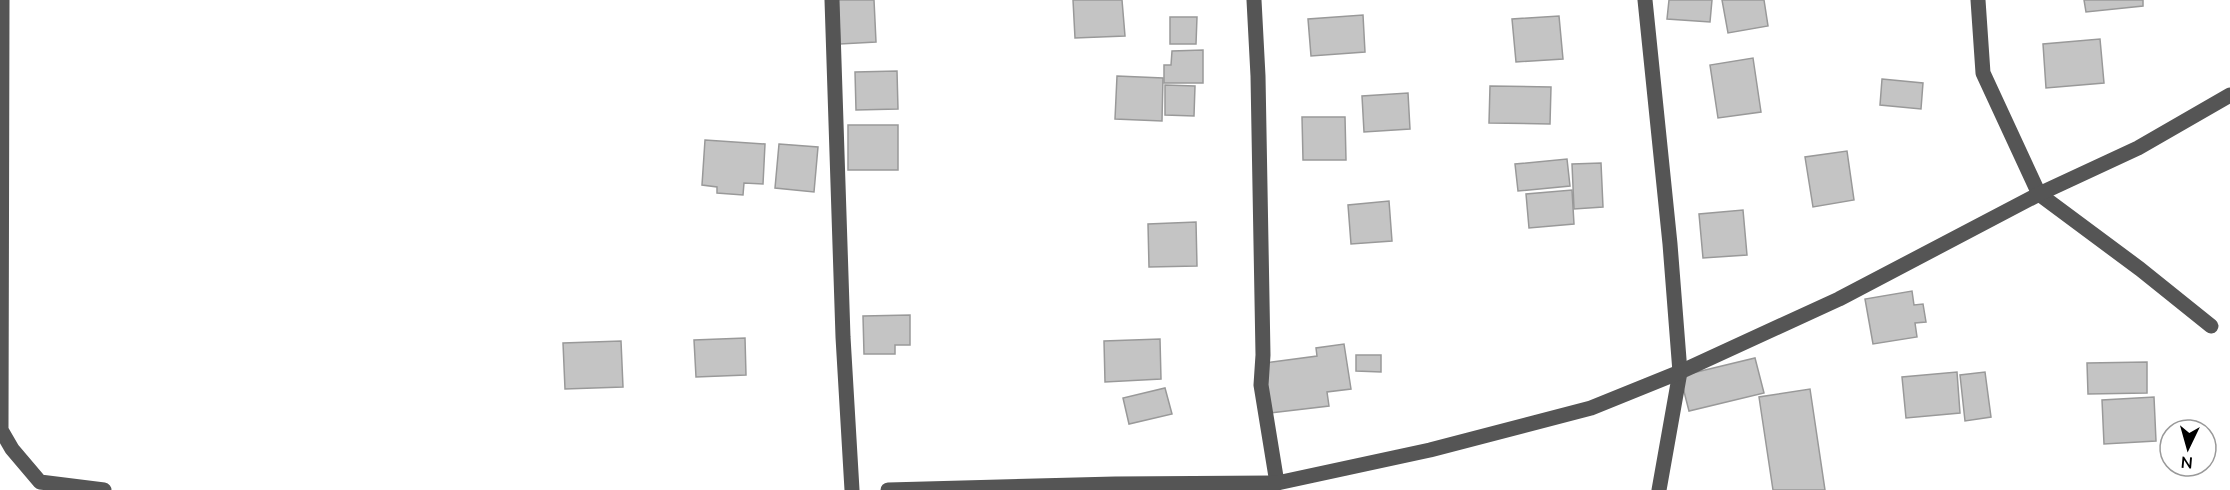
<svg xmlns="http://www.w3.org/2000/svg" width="2230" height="490" viewBox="0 0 2230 490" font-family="'Nunito Sans',sans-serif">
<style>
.building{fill:#c4c4c4;stroke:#999;stroke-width:1.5}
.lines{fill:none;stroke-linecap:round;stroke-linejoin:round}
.minor{stroke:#555;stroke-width:15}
</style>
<rect width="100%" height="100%" fill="#fff"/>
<!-- building -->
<g class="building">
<polygon points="838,0 874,0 876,42 840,44"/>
<polygon points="1073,0 1122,0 1125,36 1075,38"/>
<polygon points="1669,0 1712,0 1710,22 1667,19"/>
<polygon points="1722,0 1764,0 1768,26 1728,33"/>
<polygon points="2084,0 2143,0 2143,6 2086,12"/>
<polygon points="1363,15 1365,52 1311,56 1308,19"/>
<polygon points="1559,16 1563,59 1516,62 1512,19"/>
<polygon points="1170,17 1197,17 1196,44 1170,44"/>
<polygon points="2100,39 2104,83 2046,88 2043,44"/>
<polygon points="1203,50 1203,83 1164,83 1164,65 1171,65 1172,51"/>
<polygon points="1753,58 1761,112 1718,118 1710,65"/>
<polygon points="897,71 898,109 856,110 855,72"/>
<polygon points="1117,76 1163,78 1162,121 1115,119"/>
<polygon points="1882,79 1923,83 1921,109 1880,105"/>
<polygon points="1165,85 1195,86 1194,116 1165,115"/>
<polygon points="1490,86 1551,87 1550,124 1489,123"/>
<polygon points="1408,93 1410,129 1364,132 1362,96"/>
<polygon points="1302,117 1345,117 1346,160 1303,160"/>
<rect x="848" y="125" width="50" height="45"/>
<polygon points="705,140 765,144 763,184 744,183 743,195 717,193 717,187 702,185"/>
<polygon points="779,144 818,147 814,192 775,188"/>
<polygon points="1847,151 1854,200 1813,207 1805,157"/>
<polygon points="1567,159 1570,186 1518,191 1515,164"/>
<polygon points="1601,163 1603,207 1574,209 1572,164"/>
<polygon points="1572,190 1574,224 1529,228 1526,194"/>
<polygon points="1389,201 1392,241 1351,244 1348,205"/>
<polygon points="1743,210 1747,255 1703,258 1699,214"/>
<polygon points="1196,222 1197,266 1149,267 1148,224"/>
<polygon points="1912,291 1914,305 1923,304 1926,322 1915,323 1917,337 1873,344 1865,299"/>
<polygon points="910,315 910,345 895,345 895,354 864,354 863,316"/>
<polygon points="745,338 746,375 696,377 694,340"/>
<polygon points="1160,339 1161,379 1105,382 1104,341"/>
<polygon points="621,341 623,387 565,389 563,343"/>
<polygon points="1344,344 1351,389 1327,392 1329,406 1270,413 1264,363 1317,356 1316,348"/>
<polygon points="1356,355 1381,355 1381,372 1356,371"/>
<polygon points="1755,358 1764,393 1689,411 1680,376"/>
<polygon points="2147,362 2147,393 2088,394 2087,363"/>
<polygon points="1957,372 1960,413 1906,418 1902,377"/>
<polygon points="1985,372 1991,417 1965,421 1960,375"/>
<polygon points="1165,388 1172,414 1129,424 1123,398"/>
<polygon points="1810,389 1825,490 1773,490 1759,397"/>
<polygon points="2154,397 2156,441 2104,444 2102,400"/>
</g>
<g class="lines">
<!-- minor -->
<g class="minor">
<polyline points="2,0 1,430 12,449 40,482 104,490"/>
<polyline points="832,0 843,337 852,490"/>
<polyline points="1254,0 1258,76 1263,355 1261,385 1277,483"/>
<polyline points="1645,0 1670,244 1680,372 1659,490"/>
<polyline points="1978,0 1983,73 2039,194 2140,269 2211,326"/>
<polyline points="888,490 1115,484 1277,483 1430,450 1591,408 1680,372 1839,299 2039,194 2138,148 2230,95"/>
</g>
</g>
<!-- north arrow -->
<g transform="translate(2188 448) rotate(185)"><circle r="28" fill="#ffffff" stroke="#999999" stroke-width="1.5"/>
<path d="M0-4.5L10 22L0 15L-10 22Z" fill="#000000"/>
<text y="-9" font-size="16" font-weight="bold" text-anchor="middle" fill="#000000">N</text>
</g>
</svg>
